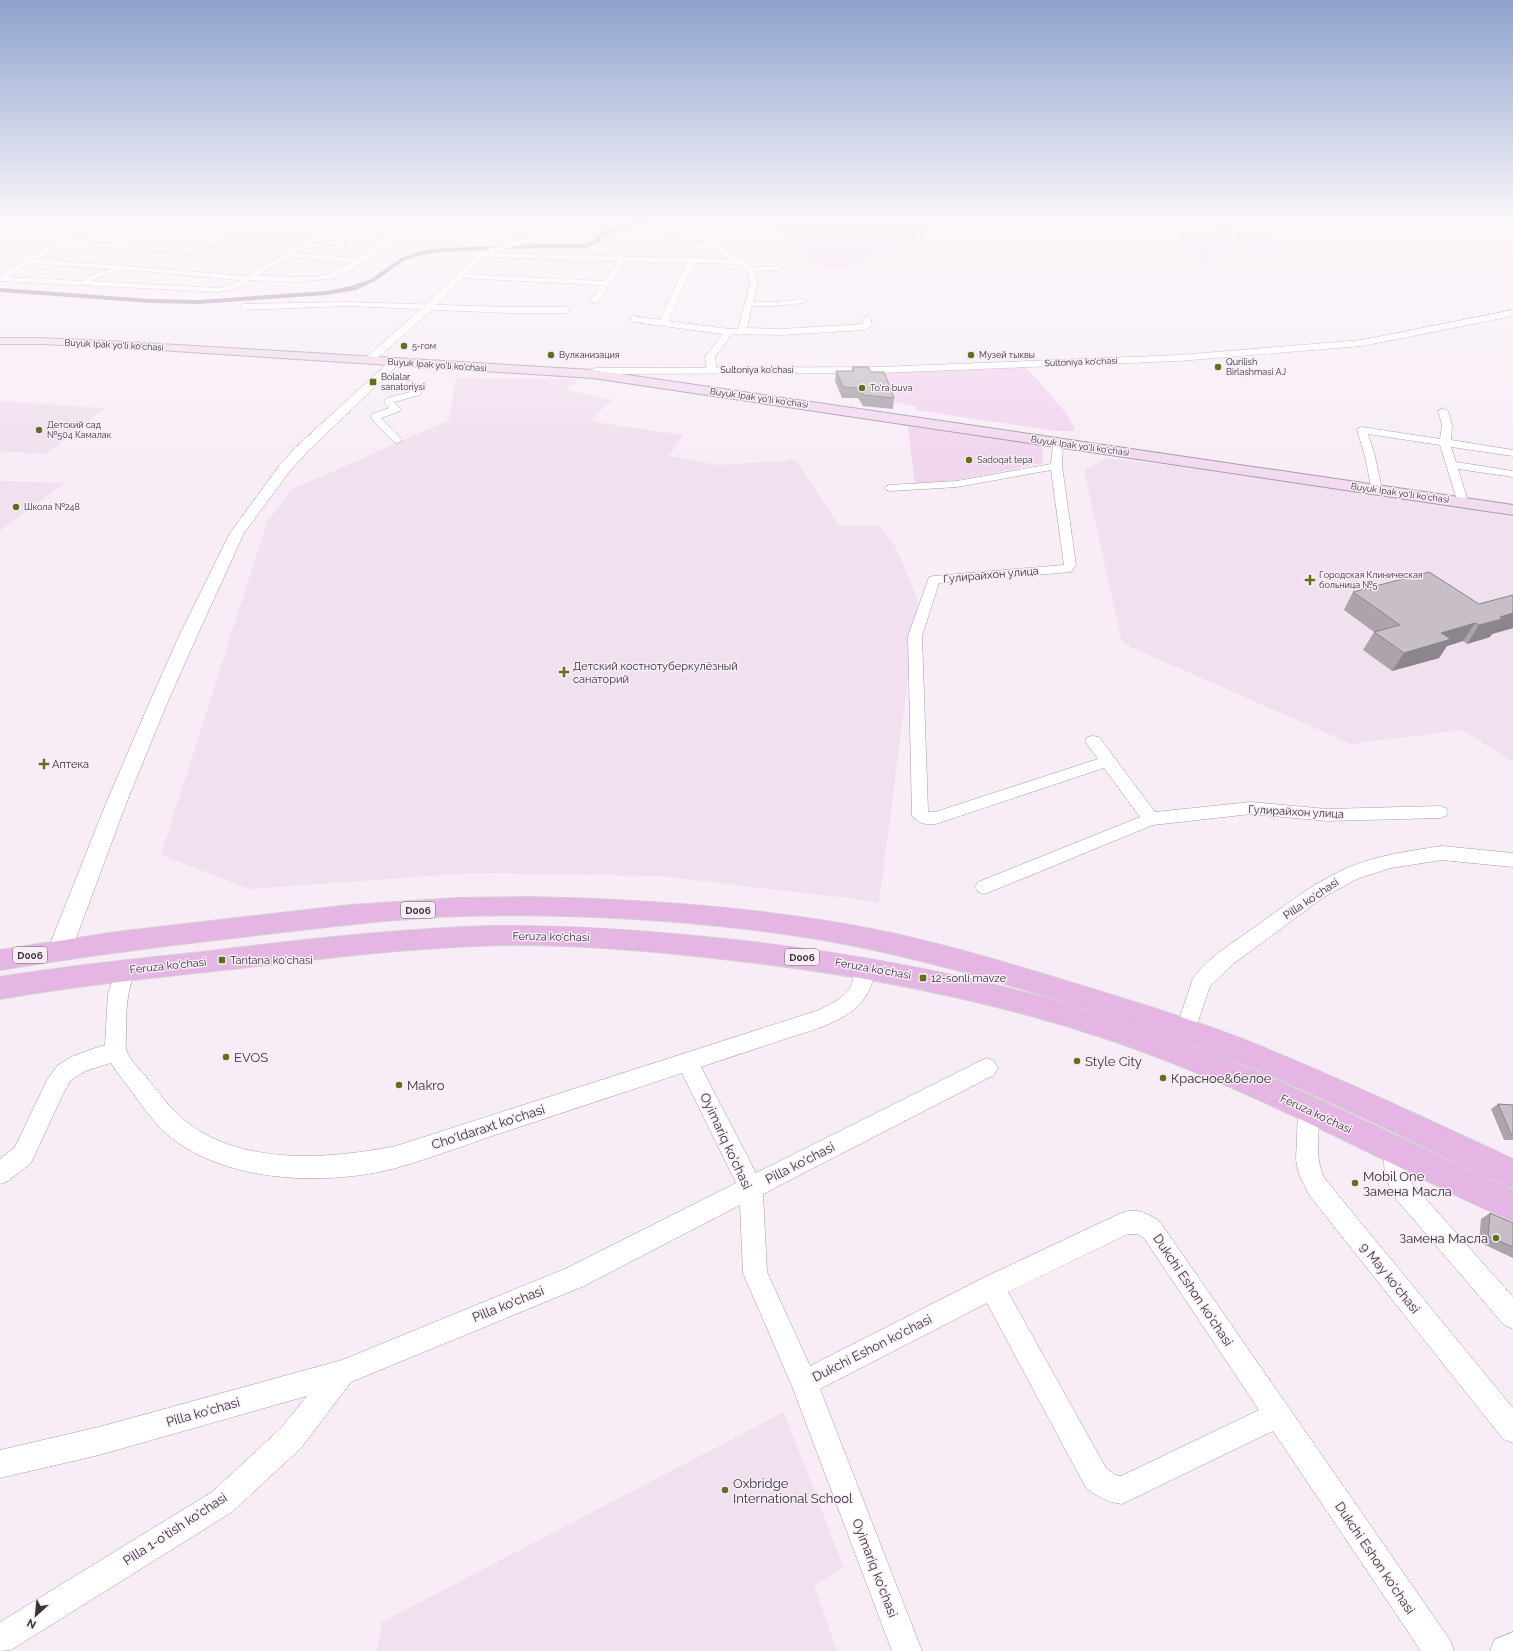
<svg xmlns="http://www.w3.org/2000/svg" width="1513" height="1651" viewBox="0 0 1513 1651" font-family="Raleway,sans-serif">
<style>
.built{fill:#f1e0ef}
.green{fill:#f1d6ef}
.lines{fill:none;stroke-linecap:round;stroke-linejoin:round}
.canal{fill:#a587a3;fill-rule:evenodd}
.minor-casing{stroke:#a89ea7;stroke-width:1}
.tertiary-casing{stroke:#a89ea7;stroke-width:1}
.secondary-casing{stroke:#a89ea7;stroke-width:2}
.primary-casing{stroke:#d3d2d3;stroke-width:2}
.minor{fill:#fff;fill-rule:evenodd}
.tertiary{fill:#fff;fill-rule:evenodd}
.secondary{fill:#f2daf1;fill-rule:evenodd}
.primary{fill:#e5b5e3;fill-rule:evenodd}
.wall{fill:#aca3ab}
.shaded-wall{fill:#8c858b}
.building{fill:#c8bec7;stroke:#8c858b}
.poi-dot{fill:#63701b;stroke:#f8edf7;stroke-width:1.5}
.labels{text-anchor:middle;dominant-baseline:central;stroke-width:3;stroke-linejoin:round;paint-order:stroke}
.far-street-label{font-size:9px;fill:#373336;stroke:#f8edf7}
.far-poi-label{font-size:9px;fill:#373336;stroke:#f8edf7;text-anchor:start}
.shield{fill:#f8edf7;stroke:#716b70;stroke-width:1}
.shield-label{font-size:10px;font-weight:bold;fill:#373336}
.street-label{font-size:11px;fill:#373336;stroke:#f8edf7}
.poi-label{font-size:11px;fill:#373336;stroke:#f8edf7;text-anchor:start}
.near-poi-label{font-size:13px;fill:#373336;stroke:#f8edf7;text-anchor:start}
.near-street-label{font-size:13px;fill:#373336;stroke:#f8edf7}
</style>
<rect width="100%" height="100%" fill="#f8edf7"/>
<!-- built -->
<g class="built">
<polygon points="366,220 421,220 389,231"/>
<polygon points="236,229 319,233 279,258 193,253"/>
<polygon points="456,378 578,379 566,390 612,400 589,421 683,435 669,456 716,465 796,460 839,526 880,526 896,548 918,600 879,903 840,897 659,876 471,873 249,889 161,855 267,522 291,490 449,420"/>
<polygon points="0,401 105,408 46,454 0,451"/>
<polygon points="1106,458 1176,466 1474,509 1513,518 1513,762 1462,730 1351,744 1122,643 1084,471"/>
<polygon points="0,481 65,483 0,531"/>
<polygon points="784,1412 844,1568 814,1585 837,1651 377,1651 382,1622"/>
</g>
<!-- green -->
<g class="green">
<polygon points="769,220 954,220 844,269 825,269 814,266"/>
<path d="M1215,220C1224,220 1238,220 1242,228C1232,233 1216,231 1207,225L1208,222Z"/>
<path d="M1211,230L1225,232L1234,249C1225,249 1212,249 1213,261L1206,264L1185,246L1179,237L1180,233L1205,234Z"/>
<polygon points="1251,231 1297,251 1242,251 1233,233"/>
<path d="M1025,367C1038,381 1071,414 1075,431H1058L915,410L917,407L885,400L873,373Z"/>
<polygon points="908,426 1042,444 1043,463 948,482 915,484"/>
</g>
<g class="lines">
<!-- canal -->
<polygon class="canal" points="642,220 661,220 658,222 621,228 600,238 600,242 585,248 541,248 443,252 422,255 405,260 375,281 356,290 326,295 198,304 151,303 0,292 0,288 151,299 198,300 326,291 351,286 371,279 401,258 421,251 443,248 541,244 584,244 595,240 595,236 616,225"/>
<defs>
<g id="minor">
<path d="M58,220H65L47,233L61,234L80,241L172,220H177V222L334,231L345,239V243L307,249L304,248L295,253L357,258L384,239L383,236L364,225L303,222L300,220H364L387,232L422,220L563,227L567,229L563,231L426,223L390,236L392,240L391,242L363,262L335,278L298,282L250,280L238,288L219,292L0,281V276L41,249L73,242L60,238L39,237H36V234L0,235V231L42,230ZM164,226L230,229L194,248L97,243L93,245L97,247L195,252L239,230L318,234L247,276L36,259L47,253ZM325,234L332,235L337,240L310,244ZM288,257L351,262L330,274L314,277L257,276ZM30,263L109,269L84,278V281L8,277ZM130,270L240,280L232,284L219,288L91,281L114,272Z"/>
<path d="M691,221L693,222L714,242L753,267L782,266L783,268L779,270L755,271L758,283L753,302H774L803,299L807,301L803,303L774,306H752L747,328L782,329L863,324V319L867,316L871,319L872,326L865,330L782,335L732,334L715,357L717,370L712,373L707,370L705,357L723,334L633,322L629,319L633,316L660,320L686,263L625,261L597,303H594L590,301L601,285L461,278L457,276L461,274L604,281L618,261L483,257L482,255L486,253L730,259L708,246L703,240L670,244L644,240L640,238L644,236L670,240L700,236L688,223ZM694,263L738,264L747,270L750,283L738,329H729L668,321Z"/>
<polygon points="348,302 508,307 566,307 570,310 566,313 508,313 348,306 244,310 240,307 244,304"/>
<polygon points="411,381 416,384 415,386 422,393 420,395 394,402 401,409 400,411 381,418 403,440 398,443 394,442 372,420 371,416 372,414 389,408 384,402 387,398 410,392 404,386 408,382"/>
<polygon points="1443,408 1448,411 1452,425 1451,440 1513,450 1513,456 1451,447 1456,462 1513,471 1513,477 1458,469 1467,498 1465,500 1457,500 1440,445 1368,434 1375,456 1381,485 1379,487 1371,487 1365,456 1357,430 1358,428 1362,427 1440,439 1442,425 1438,411"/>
<path d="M1058,440L1063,443L1062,466L1076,565L1071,572L939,583L922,636L928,812H935L1098,759L1085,741L1087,737L1093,736L1099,737L1155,812L1251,802L1327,809L1440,806L1446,808L1448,812L1446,816L1440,818L1327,821L1251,814L1153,825L990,892L984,894L978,892L975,887L978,882L1140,817L1104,768L936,824C927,825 917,824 912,815L908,636L928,580L929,577L934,576L1064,565L1051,470L957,487L890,491L886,490L884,488L886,486L890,485L957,481L1051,464L1053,443Z"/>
<path d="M1442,846L1513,853V867L1442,860L1391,868L1359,878L1324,897L1233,964L1210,986L1193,1036L1186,1039L1179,1036L1176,1030L1192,981C1203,960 1240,938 1259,924C1287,904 1315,882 1347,868C1377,855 1410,851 1442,846Z"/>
<path d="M864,959L871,961C879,978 866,1001 852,1011C833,1025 810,1031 788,1038C759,1048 730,1057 701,1067L756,1173L980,1061L987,1058L994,1061L998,1068L994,1075L763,1194L767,1272L810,1366L983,1278L1119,1214C1135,1207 1146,1212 1160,1222L1450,1640L1454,1651H1421L1273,1431L1122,1504C1107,1502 1098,1497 1086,1488L987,1303L820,1389L922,1651H892L792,1386L743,1273L740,1205L584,1286L351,1382L301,1448L232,1512L11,1650L0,1651V1622L212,1492L281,1428L307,1396L99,1455L0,1478V1450L99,1427L342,1360L567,1268L736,1183L682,1073C619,1094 556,1115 492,1136C460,1147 428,1159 396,1168C328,1186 230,1183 173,1139C157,1127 146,1111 135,1096C127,1085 118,1074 111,1063L85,1071L71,1080L63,1094L31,1163L8,1181L0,1184V1159L15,1147L47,1080L57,1066L71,1057L92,1049L105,1045L108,994L118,965L125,963L132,965L135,971C126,995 126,1012 126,1037C126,1041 125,1047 127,1052C132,1063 144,1073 151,1083C162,1097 173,1112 188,1123C244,1166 331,1159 396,1146L819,1010C830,1004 846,997 851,986C855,978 853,969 857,961ZM1128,1234H1137L1144,1238L1259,1410L1121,1476L1115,1475L1106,1468L1008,1292Z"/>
<path d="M1309,1100L1317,1103L1320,1110C1319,1133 1314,1159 1325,1179L1513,1408V1443L1503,1439L1309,1195L1299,1174L1296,1160L1298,1110L1301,1103Z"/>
<path d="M1395,1140L1403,1143C1408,1156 1405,1172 1412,1183L1513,1297V1329L1504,1325L1396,1199C1386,1184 1380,1161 1387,1143Z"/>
<polygon points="1513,1632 1513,1651 1490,1651 1494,1640"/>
</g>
<g id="tertiary">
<polygon points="579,220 590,220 548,238 508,248 482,258 432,310 373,362 365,362 363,360 424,306 476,254 502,244 542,234"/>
<polygon points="1513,310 1513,316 1362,346 1179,361 879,373 596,374 592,373 590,371 592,369 596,368 879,367 1179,355 1362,340"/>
<polygon points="395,359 399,360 401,362 399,364 307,452 289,472 244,533 197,636 166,706 127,801 72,949 68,956 60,959 52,956 48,949 107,801 148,706 179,636 230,533 279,466 297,446 391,360"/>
</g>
<polygon id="secondary" points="0,338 40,338 128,342 593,370 1513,505 1513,515 593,378 128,348 40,344 0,344"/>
<g id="primary">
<path d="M527,897C644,899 761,907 877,930C941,943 1004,962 1066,981C1129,1000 1192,1019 1253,1043C1341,1079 1427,1119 1513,1159V1188C1477,1174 1442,1155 1406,1138C1336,1104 1264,1071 1191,1044C1149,1028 1106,1016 1064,1002C978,975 893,951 805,937C691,920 576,913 460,916C384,919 309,929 233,938C155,947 77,957 0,970V950L116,932L350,905L457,898Z"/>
<path d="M492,926C564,925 635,930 706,937C870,953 1031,985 1186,1043C1297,1085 1404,1141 1513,1190V1221C1474,1205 1437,1186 1399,1167C1303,1120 1206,1072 1104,1038C974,995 840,971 704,957C642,950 579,945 516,945C424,946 333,957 242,968C161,977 80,985 0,999V977C67,966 134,959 202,952C298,940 395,929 492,926Z"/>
</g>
</defs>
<!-- minor casing -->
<use href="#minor" class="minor-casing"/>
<!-- tertiary casing -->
<use href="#tertiary" class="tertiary-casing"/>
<!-- secondary casing -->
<use href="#secondary" class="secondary-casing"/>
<!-- primary casing -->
<use href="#primary" class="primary-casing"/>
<!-- minor -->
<use href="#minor" class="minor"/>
<!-- tertiary -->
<use href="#tertiary" class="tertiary"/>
<!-- secondary -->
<use href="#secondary" class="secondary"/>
<!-- primary -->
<use href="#primary" class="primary"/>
</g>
<!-- wall -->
<g class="wall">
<polygon points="852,367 871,372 894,398 893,409 863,406 858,398 842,398 835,381 836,371 852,371"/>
<polygon points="1353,592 1479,604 1513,595 1513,628 1492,634 1490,637 1467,644 1463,641 1447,646 1439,658 1392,671 1363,650 1374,632 1344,610"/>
<polygon points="1498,1104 1513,1105 1513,1140 1504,1140 1491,1109"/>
<polygon points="1490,1213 1513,1223 1513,1258 1479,1242 1481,1219"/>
</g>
<!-- shaded-wall -->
<g class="shaded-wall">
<polygon points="1513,613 1513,628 1492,634 1490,637 1467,644 1479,625 1500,617"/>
<polygon points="1475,623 1463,641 1447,646 1439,658 1392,671 1404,653 1441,633"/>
</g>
<!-- building -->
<g class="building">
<polygon points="852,367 868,367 871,372 884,372 894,398 864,395 859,388 843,387 836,371 854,371"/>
<polygon points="1429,572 1479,604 1513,595 1513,613 1500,617 1502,619 1479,625 1475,623 1441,633 1451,639 1404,653 1374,632 1400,625 1353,592"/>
<polygon points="1498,1104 1513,1105 1513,1134 1511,1134"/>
<polygon points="1490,1213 1513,1223 1513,1247 1488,1236"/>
</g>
<!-- sky -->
<linearGradient id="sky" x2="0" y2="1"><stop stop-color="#8da2cc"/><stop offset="0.49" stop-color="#fcf7fb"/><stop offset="1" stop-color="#fcf7fb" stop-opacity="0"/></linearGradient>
<rect width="1513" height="451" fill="url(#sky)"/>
<!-- markers -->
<g class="poi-dot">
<circle cx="404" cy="346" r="4"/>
<circle cx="551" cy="355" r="4"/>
<circle cx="971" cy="355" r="4"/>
<circle cx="1218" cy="367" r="4"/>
<rect x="369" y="378" width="8" height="8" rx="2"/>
<circle cx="862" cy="388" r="4"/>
<circle cx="39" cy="430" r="4"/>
<circle cx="969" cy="460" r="4"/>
<circle cx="16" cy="507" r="4"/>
<path d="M1308 574h4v4h4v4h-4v4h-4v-4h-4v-4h4z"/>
<path d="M562 666h4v4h4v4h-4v4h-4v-4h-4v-4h4z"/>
<path d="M42 758h4v4h4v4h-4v4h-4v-4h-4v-4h4z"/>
<rect x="218" y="956" width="8" height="8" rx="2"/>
<rect x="919" y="974" width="8" height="8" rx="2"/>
<circle cx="226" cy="1057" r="4"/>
<circle cx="1077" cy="1061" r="4"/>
<circle cx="1163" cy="1078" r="4"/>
<circle cx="399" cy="1085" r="4"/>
<circle cx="1355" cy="1183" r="4"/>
<circle cx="1496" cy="1238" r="4"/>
<circle cx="725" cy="1490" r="4"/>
</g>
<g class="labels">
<!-- far-street labels -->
<g class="far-street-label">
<text transform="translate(114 345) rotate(3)">Buyuk Ipak yo'li ko'chasi</text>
<text transform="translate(1081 362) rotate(-2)">Sultoniya ko'chasi</text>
<text transform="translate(437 365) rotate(4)">Buyuk Ipak yo'li ko'chasi</text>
<text x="757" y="370">Sultoniya ko'chasi</text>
<text transform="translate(759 398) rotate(8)">Buyuk Ipak yo'li ko'chasi</text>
<text transform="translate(1080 446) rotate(8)">Buyuk Ipak yo'li ko'chasi</text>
<text transform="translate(1400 493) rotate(8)">Buyuk Ipak yo'li ko'chasi</text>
</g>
<!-- far-poi labels -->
<g class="far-poi-label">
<text x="412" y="346">5-гом</text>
<text x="559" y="355">Вулканизация</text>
<text x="979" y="355">Музей тыквы</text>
<text x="1226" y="362">Qurilish<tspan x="1226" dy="10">Birlashmasi AJ</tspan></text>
<text x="381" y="377">Bolalar<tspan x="381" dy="10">sanatoriysi</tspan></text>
<text x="870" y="388">To‘ra buva</text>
<text x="47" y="425">Детский сад<tspan x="47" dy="10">№504 Камалак</tspan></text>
<text x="977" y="460">Sadoqat tepa</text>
<text x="24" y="507">Школа №248</text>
<text x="1319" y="575">Городская Клиническая<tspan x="1319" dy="10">больница №5</tspan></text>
</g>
<!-- shield labels -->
<g class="shield">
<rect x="401" y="902" width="34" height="16" rx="3"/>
<rect x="13" y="947" width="34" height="16" rx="3"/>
<rect x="785" y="949" width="34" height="16" rx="3"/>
</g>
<g class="shield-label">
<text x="418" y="910">D006</text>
<text x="30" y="955">D006</text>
<text x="802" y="957">D006</text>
</g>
<!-- street labels -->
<g class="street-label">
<text transform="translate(991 575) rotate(-5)">Гулирайхон улица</text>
<text transform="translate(1296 812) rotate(3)">Гулирайхон улица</text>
<text transform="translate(1311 899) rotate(-34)">Pilla ko'chasi</text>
<text transform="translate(551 937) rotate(1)">Feruza ko'chasi</text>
<text transform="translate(168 966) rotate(-6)">Feruza ko'chasi</text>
<text transform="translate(873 969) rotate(10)">Feruza ko'chasi</text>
<text transform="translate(1316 1114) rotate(25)">Feruza ko'chasi</text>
</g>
<!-- poi labels -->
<g class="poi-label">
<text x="573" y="666">Детский костнотуберкулёзный<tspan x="573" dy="13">санаторий</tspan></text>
<text x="52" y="764">Аптека</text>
<text x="230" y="960">Tantana ko'chasi</text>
<text x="931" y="978">12-sonli mavze</text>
</g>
<!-- near-poi labels -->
<g class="near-poi-label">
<text x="234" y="1057">EVOS</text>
<text x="1085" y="1061">Style City</text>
<text x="1171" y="1078">Красное&amp;белое</text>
<text x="407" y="1085">Makro</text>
<text x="1363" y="1176">Mobil One<tspan x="1363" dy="15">Замена Масла</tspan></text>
<text x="1488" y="1238" text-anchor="end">Замена Масла</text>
<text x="733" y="1483">Oxbridge<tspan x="733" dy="15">International School</tspan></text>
</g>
<!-- near-street labels -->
<g class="near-street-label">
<text transform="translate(488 1127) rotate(-18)">Cho'ldaraxt ko'chasi</text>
<text transform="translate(726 1141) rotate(65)">Oyimariq ko'chasi</text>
<text transform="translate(800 1163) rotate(-27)">Pilla ko‘chasi</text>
<text transform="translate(1390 1278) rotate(51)">9 May ko'chasi</text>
<text transform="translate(1193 1290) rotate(56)">Dukchi Eshon ko'chasi</text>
<text transform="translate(508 1304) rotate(-22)">Pilla ko‘chasi</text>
<text transform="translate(872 1348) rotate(-27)">Dukchi Eshon ko'chasi</text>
<text transform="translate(203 1412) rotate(-16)">Pilla ko‘chasi</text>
<text transform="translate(175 1529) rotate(-33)">Pilla 1-o'tish ko'chasi</text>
<text transform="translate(1375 1558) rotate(56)">Dukchi Eshon ko'chasi</text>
<text transform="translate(875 1568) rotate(69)">Oyimariq ko'chasi</text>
</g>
</g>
<!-- north arrow -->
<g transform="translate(36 1615) rotate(207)" stroke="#f8edf7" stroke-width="3" paint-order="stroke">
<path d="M0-3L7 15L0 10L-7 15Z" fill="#373336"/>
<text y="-6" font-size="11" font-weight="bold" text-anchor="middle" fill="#373336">N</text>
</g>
</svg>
